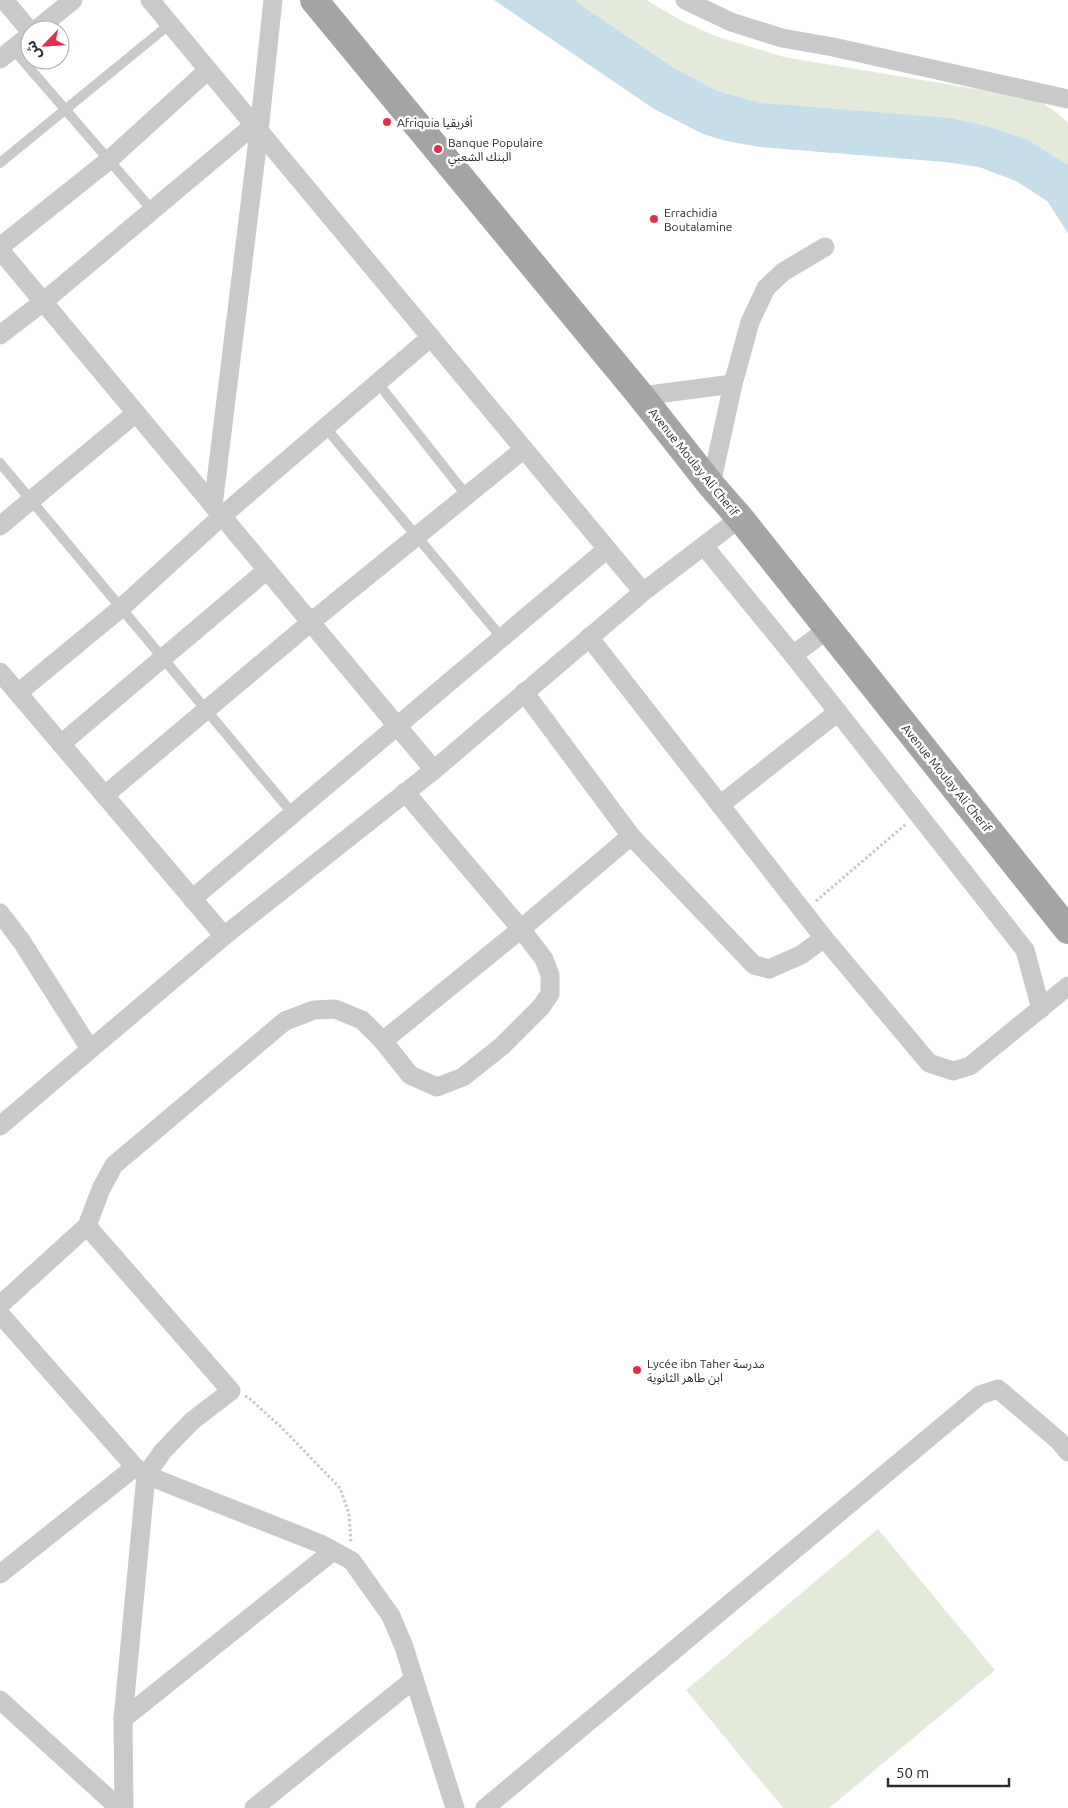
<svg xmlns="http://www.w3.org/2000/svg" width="1068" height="1808" viewBox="0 0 1068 1808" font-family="Ubuntu,'Noto Sans Arabic',sans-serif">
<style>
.green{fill:#e3ead9}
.water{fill:#c5deea}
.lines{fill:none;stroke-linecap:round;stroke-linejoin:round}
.path{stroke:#c9c9c9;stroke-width:3;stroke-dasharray:2.5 2.5;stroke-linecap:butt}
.lane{stroke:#c9c9c9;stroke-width:10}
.street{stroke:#c9c9c9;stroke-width:19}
.primary{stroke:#a4a4a4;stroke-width:28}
.poi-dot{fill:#e32e49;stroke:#fff;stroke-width:2}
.labels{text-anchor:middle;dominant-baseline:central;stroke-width:5;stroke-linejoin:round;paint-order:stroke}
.poi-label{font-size:12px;fill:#2c2c2c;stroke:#fff;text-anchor:start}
.street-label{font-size:12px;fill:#2c2c2c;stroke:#fff}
</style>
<rect width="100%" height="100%" fill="#fff"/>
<!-- green -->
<g class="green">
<polygon points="574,0 646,0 682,21 715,36 784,57 1036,99 1056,112 1068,123 1068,165 1028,140 990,127 761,103 718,91 674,68"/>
<polygon points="878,1529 995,1670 829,1808 783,1808 686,1690"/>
</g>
<!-- water -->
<polygon class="water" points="494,0 574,0 674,68 718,91 761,103 950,118 990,127 1028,140 1068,165 1068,233 1047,201 1016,181 979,167 945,162 760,147 726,141 703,134 654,109"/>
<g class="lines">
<!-- path -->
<g class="path">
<polyline points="816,901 906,824"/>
<polyline points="245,1396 249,1398 281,1427 340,1488 349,1514 351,1543"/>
</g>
<!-- lane -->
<g class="lane">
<polyline points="13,49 152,210"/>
<polyline points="0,163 170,24"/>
<polyline points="377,382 467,496"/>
<polyline points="325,427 502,638"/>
<polyline points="0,463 293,814"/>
</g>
<!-- street -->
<g class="street">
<polyline points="4,0 30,31"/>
<polyline points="150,0 643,592"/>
<polyline points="685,0 731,22 782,38 833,47 1068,99"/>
<polyline points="36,30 73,0"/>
<polyline points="0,59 30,35"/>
<polyline points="0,247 109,160 208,70"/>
<polyline points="0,250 434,770"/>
<polyline points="0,335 43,302 254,125"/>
<polyline points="641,396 733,384"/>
<polyline points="711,485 733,384 750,322 766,288 783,272 825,247"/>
<polyline points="213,506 259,131 273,0"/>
<polyline points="0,526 136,413"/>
<polyline points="704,546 793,655 828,629"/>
<polyline points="589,637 824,938 929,1063 953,1071 970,1066 1068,986"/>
<polyline points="793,655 1025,950 1041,1009"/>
<polyline points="0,672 224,936"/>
<polyline points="524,692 631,836 754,965 769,969 801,955 824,938"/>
<polyline points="18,693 121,608 222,516 431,337"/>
<polyline points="61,744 267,570"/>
<polyline points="105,795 311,622 524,449"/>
<polyline points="720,805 838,712"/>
<polyline points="192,899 607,549"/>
<polyline points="0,913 22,942 90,1049"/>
<polyline points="383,1041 521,929 631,836"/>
<polyline points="0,1126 224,936 434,770 643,592 740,518"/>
<polyline points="87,1226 231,1391 192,1421 163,1451 146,1475 123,1719 124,1808"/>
<polyline points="0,1305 87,1226 101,1189 114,1165 285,1021 314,1010 335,1009 362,1020 383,1041 410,1075 437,1087 463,1077 502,1046 541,1007 550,994 550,975 544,959 521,929 405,792"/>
<polyline points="0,1314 135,1467 146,1475 321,1544 352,1561 391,1616 404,1647 455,1808"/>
<polyline points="0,1574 135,1467"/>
<polyline points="0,1700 119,1808"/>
<polyline points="123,1719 333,1551"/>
<polyline points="254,1808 413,1680"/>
<polyline points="485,1808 980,1395 998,1389 1059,1441 1068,1452"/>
</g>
<!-- primary -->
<polyline class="primary" points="314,0 641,396 711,485 740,518 1068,930"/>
</g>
<!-- markers -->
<g class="poi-dot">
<circle cx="387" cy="122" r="5"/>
<circle cx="438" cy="149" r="5"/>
<circle cx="654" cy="219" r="5"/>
<circle cx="637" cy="1370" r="5"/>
</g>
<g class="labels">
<!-- poi labels -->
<g class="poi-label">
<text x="397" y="122">Afriquia أفريقيا</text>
<text x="448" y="142">Banque Populaire<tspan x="448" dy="14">البنك الشعبي</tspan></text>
<text x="664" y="212">Errachidia<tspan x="664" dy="14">Boutalamine</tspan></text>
<text x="647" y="1363">Lycée ibn Taher مدرسة<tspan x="647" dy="14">ابن طاهر الثانوية</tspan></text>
</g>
<!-- street labels -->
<g class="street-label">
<text transform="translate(694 462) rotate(51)">Avenue Moulay Ali Cherif</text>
<text transform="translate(947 778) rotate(51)">Avenue Moulay Ali Cherif</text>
</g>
</g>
<!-- north arrow -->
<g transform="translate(45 45) rotate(245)"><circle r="24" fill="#ffffff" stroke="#ababab"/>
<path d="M0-4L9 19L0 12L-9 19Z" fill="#e32e49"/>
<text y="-8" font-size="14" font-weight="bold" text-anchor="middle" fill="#2c2c2c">ش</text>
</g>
<!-- scale -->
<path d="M888 1778v8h121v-8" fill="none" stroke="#2c2c2c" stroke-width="2.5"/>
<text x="896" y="1778" font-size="15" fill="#2c2c2c" stroke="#ffffff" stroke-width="4" paint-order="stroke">50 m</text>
</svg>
